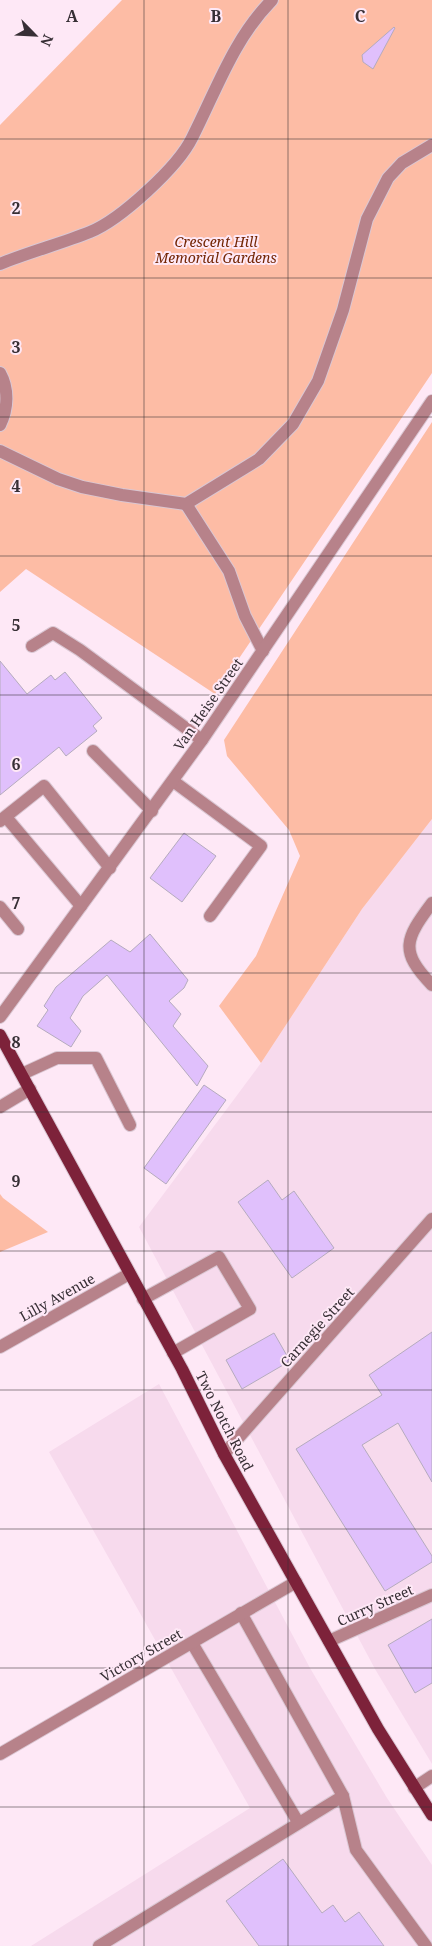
<svg xmlns="http://www.w3.org/2000/svg" width="432" height="1946" viewBox="0 0 432 1946" font-family="'Noto Serif',serif">
<style>
.built{fill:#f7daed}
.green{fill:#fdbca5}
.building{fill:#e0c0fc;stroke:#b5abbe}
.lines{fill:none;stroke-linecap:round;stroke-linejoin:round}
.minor-casing{stroke:#dac7d3;stroke-width:14}
.major-casing{stroke:#dac7d3;stroke-width:14}
.minor{stroke:#b7828a;stroke-width:12}
.major{stroke:#7d223a;stroke-width:12}
.grid{fill:none;stroke:#372f35;stroke-width:1;stroke-opacity:0.55}
.labels{text-anchor:middle;dominant-baseline:central;stroke-width:4;stroke-linejoin:round;paint-order:stroke}
.park-label{font-size:14px;font-style:italic;fill:#732503;stroke:#fee8f6}
.street-label{font-size:14px;fill:#372f35;stroke:#fee8f6}
.grid-label{font-size:16px;text-anchor:middle;font-weight:bold;fill:#372f35;stroke:#fee8f6;stroke-width:4;stroke-linejoin:round;paint-order:stroke}
</style>
<rect width="100%" height="100%" fill="#fee8f6"/>
<!-- built -->
<g class="built">
<polygon points="432,819 432,1764 375,1669 139,1227 261,1063 362,909"/>
<polygon points="159,1384 310,1668 387,1798 432,1865 432,1946 31,1946 250,1808 49,1452"/>
</g>
<!-- green -->
<g class="green">
<polygon points="122,0 432,0 432,373 215,694 26,569 0,592 0,125"/>
<polygon points="432,422 432,819 362,909 261,1063 219,1006 256,956 300,856 289,830 227,756 224,740"/>
<polygon points="0,1194 3,1198 48,1232 0,1252"/>
</g>
<!-- building -->
<g class="building">
<polygon points="394,27 395,28 373,69 363,62 362,55"/>
<polygon points="0,661 27,694 51,675 55,680 65,672 102,718 93,726 97,731 66,756 59,747 0,795"/>
<polygon points="184,833 216,856 182,902 150,878"/>
<polygon points="150,934 188,980 184,988 169,1001 181,1014 173,1026 208,1066 197,1086 107,975 83,996 70,1018 81,1031 71,1047 37,1026 48,1010 44,1006 56,987 111,940 130,952"/>
<polygon points="204,1085 226,1100 166,1184 144,1168"/>
<polygon points="268,1180 282,1200 294,1191 334,1248 292,1278 238,1202"/>
<polygon points="432,1332 432,1482 398,1423 362,1445 432,1556 432,1562 385,1591 296,1449 382,1395 369,1375"/>
<polygon points="274,1333 290,1361 242,1389 226,1360"/>
<polygon points="432,1619 432,1683 415,1693 388,1645"/>
<polygon points="283,1859 322,1913 333,1905 345,1922 359,1912 384,1946 259,1946 226,1901"/>
</g>
<g class="lines">
<defs>
<g id="minor">
<path d="M0,264C29,252 60,244 90,232C120,220 178,167 192,138C217,89 233,40 272,0"/>
<path d="M0,373C9,389 8,409 0,425"/>
<polyline points="0,451 58,479 82,487 122,495 186,504 259,459 293,424 318,381 343,310 367,219 388,178 402,163 432,145"/>
<polyline points="186,504 229,571 245,616 263,651"/>
<polyline points="32,646 53,633 80,650 202,740"/>
<polyline points="93,751 152,811"/>
<polyline points="173,781 261,846 210,916"/>
<polyline points="6,817 81,906"/>
<polyline points="0,821 44,786 110,868"/>
<path d="M432,903C405,939 399,951 432,985"/>
<polyline points="0,907 18,929"/>
<polyline points="0,1017 202,740 432,401"/>
<polyline points="22,1074 57,1058 96,1058 130,1125"/>
<polyline points="0,1107 30,1089"/>
<polyline points="143,1299 219,1257 250,1309 173,1353"/>
<polyline points="0,1347 129,1274"/>
<polyline points="224,1454 432,1219"/>
<polyline points="241,1613 343,1796 356,1850 426,1946"/>
<polyline points="329,1641 432,1595"/>
<polyline points="192,1643 298,1822"/>
<polyline points="0,1754 296,1582"/>
<polyline points="414,1788 432,1776"/>
<polyline points="99,1946 343,1796"/>
</g>
<polyline id="major" points="0,1035 182,1369 224,1454 378,1729 432,1815"/>
</defs>
<!-- minor casing -->
<use href="#minor" class="minor-casing"/>
<!-- major casing -->
<use href="#major" class="major-casing"/>
<!-- minor -->
<use href="#minor" class="minor"/>
<!-- major -->
<use href="#major" class="major"/>
</g>
<!-- grid -->
<path class="grid" d="M144,0V1946M288,0V1946M0,139H432M0,278H432M0,417H432M0,556H432M0,695H432M0,834H432M0,973H432M0,1112H432M0,1251H432M0,1390H432M0,1529H432M0,1668H432M0,1807H432"/>
<g class="labels">
<!-- park labels -->
<g class="park-label">
<text x="216" y="241">Crescent Hill<tspan x="216" dy="16">Memorial Gardens</tspan></text>
</g>
<!-- street labels -->
<g class="street-label">
<text transform="translate(208 704) rotate(-55)">Van Heise Street</text>
<text transform="translate(57 1297) rotate(-29)">Lilly Avenue</text>
<text transform="translate(317 1327) rotate(-48)">Carnegie Street</text>
<text transform="translate(225 1421) rotate(63)">Two Notch Road</text>
<text transform="translate(375 1605) rotate(-24)">Curry Street</text>
<text transform="translate(141 1655) rotate(-30)">Victory Street</text>
</g>
</g>
<g class="grid-label">
<text x="72" y="22">A</text>
<text x="216" y="22">B</text>
<text x="360" y="22">C</text>
<text x="16" y="214">2</text>
<text x="16" y="353">3</text>
<text x="16" y="492">4</text>
<text x="16" y="631">5</text>
<text x="16" y="770">6</text>
<text x="16" y="909">7</text>
<text x="16" y="1048">8</text>
<text x="16" y="1187">9</text>
</g>
<!-- north arrow -->
<g transform="translate(35 35) rotate(114)" stroke="#fee8f6" stroke-width="4" paint-order="stroke">
<path d="M0-4L9 19L0 12L-9 19Z" fill="#372f35"/>
<text y="-8" font-size="14" font-weight="bold" text-anchor="middle" fill="#372f35">N</text>
</g>
</svg>
